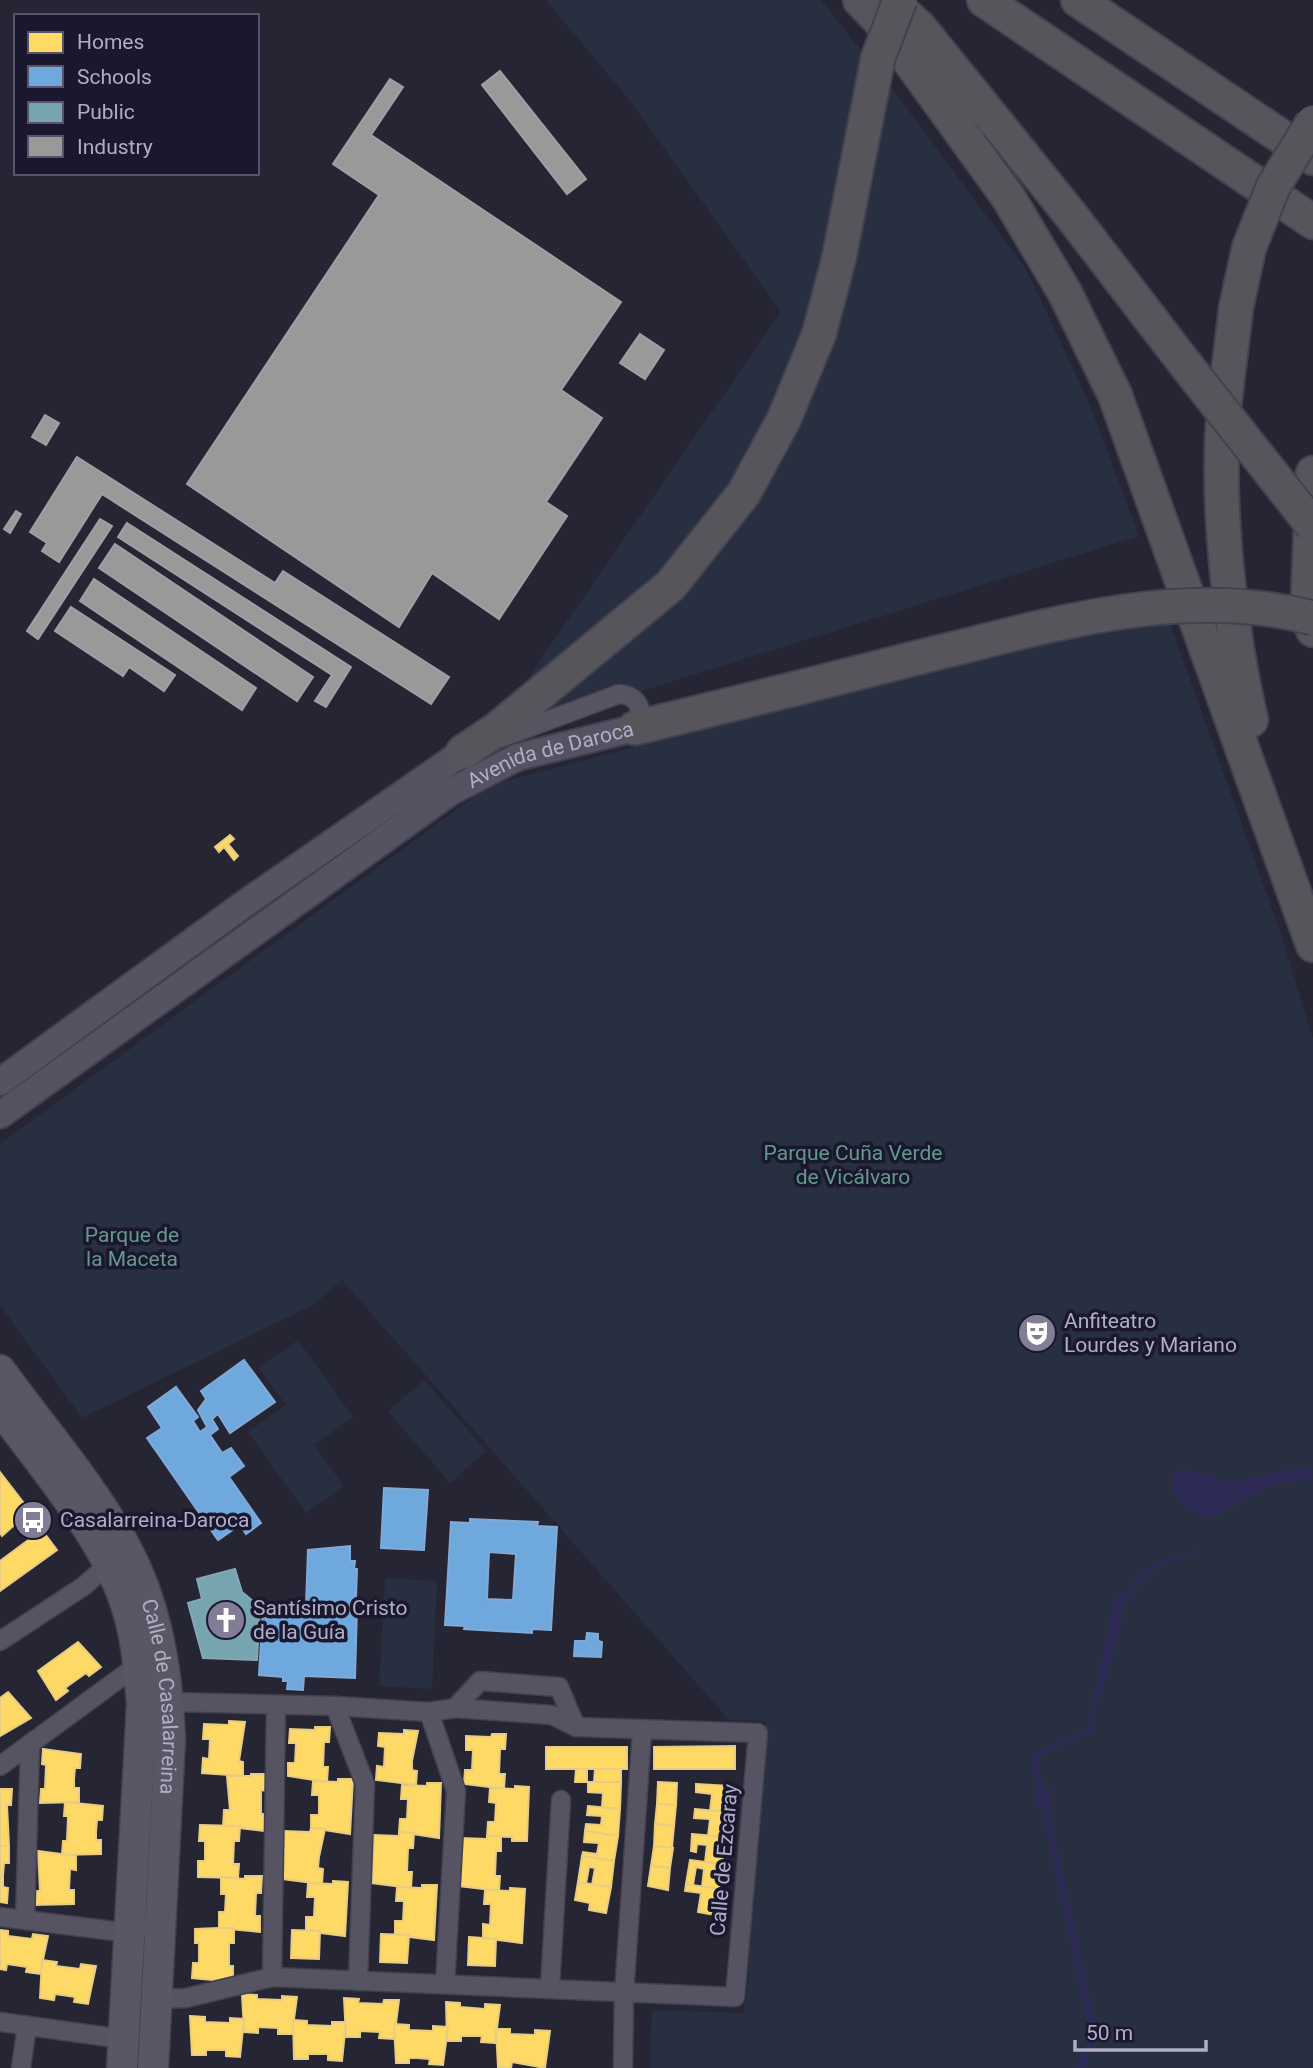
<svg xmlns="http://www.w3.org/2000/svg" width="1313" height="2068" viewBox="0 0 1313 2068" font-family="Roboto,sans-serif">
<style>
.green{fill:#282f40}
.water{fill:#2d2a56}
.homes{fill:#ffd966;stroke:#e7cc83;stroke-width:2}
.schools{fill:#6fa8dc;stroke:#82aad6;stroke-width:2;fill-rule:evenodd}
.public{fill:#76a5af;stroke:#87a7b6;stroke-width:2}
.industry{fill:#999;stroke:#a09fa7;stroke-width:2}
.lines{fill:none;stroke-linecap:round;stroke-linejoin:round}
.street-casing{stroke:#41404c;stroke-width:21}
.secondary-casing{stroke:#413f4d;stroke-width:30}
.primary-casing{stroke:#413f4d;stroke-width:33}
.highway-casing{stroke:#434150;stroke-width:37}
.street{stroke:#565462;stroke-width:18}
.secondary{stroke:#555361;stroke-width:26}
.primary{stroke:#595764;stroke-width:30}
.highway{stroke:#55555b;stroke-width:33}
.highway-bridge-casing{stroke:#434150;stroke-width:37;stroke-linecap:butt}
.highway-bridge{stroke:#55555b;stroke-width:33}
.labels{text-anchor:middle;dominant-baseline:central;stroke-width:7;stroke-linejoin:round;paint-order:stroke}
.street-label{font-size:21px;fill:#b0adc7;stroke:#1a182e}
.park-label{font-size:21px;fill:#63998a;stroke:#1a182e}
.poi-label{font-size:21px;fill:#b0adc7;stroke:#1a182e;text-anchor:start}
</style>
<rect width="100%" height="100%" fill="#262534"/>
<!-- green -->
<g class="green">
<polygon points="546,0 821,0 897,95 1026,269 1090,405 1139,536 494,737 543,656 781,312 632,103"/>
<polygon points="1167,615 1281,934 1313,1039 1313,2068 650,2068 652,2010 743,2013 748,1983 752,1876 759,1847 766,1721 729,1720 342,1280 313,1305 82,1418 0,1305 0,1144 490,785 1118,620"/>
<polygon points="298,1340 353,1417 314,1445 344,1486 306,1513 248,1432 286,1405 259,1368"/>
<polygon points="424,1380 486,1451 450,1483 388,1411"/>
<polygon points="385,1578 437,1581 432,1689 379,1686"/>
</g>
<!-- water -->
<g class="water">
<path d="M1303,1467L1312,1470L1313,1479L1272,1485L1212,1518C1192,1513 1160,1494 1175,1471L1183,1468L1231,1482Z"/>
<path d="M1196,1550L1197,1553C1152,1564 1151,1572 1122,1606C1122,1651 1097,1687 1092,1732L1037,1756L1044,1789H1049L1052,1804L1048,1807L1094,2017L1096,2036L1085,2068H1076L1090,2038L1042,1807L1037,1808L1033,1793L1037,1790L1031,1754L1087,1729L1114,1602L1155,1563Z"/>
</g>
<!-- homes -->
<g class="homes">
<polygon points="230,835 234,839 228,844 238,856 234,860 224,847 219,852 215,847"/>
<polygon points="0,1472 30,1511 2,1536 0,1533"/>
<polygon points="42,1530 57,1550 0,1591 0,1561"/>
<polygon points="78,1642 101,1667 89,1676 86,1673 65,1688 68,1691 56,1700 38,1671"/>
<polygon points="8,1692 31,1718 0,1736 0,1698"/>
<polygon points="229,1721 245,1722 239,1761 243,1762 243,1776 202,1773 203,1758 209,1759 210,1739 203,1739 204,1724 229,1725"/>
<polygon points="315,1727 330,1727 329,1742 324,1742 323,1767 328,1767 327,1782 288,1776 288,1763 295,1763 296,1743 289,1743 290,1729 315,1730"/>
<polygon points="404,1730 418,1731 412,1761 412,1770 417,1771 416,1785 376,1780 377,1766 384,1767 385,1747 378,1746 379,1733 404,1734"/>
<polygon points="492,1734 506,1734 505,1749 500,1749 499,1774 505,1774 504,1789 464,1784 465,1770 472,1770 473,1750 466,1750 466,1736 491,1737"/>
<polygon points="735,1746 735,1769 654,1769 654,1747"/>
<rect x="546" y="1747" width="81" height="22"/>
<polygon points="43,1749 81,1754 80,1768 75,1768 74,1779 74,1788 79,1788 79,1802 40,1803 41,1789 45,1789 46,1765 42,1764"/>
<polygon points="576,1769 587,1769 587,1782 575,1782"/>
<polygon points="595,1769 621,1769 621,1782 594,1782"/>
<polygon points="251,1774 266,1774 266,1791 261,1790 261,1814 265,1814 265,1831 223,1826 224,1810 230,1810 227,1776 251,1776"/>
<polygon points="338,1779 353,1779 350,1834 311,1828 311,1815 319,1815 319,1795 312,1795 313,1781 338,1782"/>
<polygon points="588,1782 621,1782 620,1809 602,1807 603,1793 588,1792"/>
<polygon points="658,1782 677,1783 676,1805 657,1804"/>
<polygon points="427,1783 441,1783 439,1838 399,1832 400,1819 407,1819 408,1799 401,1799 402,1785 427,1786"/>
<polygon points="696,1784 730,1786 727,1812 710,1811 712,1794 696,1792"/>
<polygon points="515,1786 529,1787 527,1841 512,1841 512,1837 487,1836 488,1822 495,1822 496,1803 489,1802 490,1788 515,1789"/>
<polygon points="0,1789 12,1789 11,1805 7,1805 9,1846 0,1846"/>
<polygon points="65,1802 103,1806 102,1820 97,1820 96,1832 96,1840 101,1840 101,1854 62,1855 63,1841 67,1841 68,1816 64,1816"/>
<polygon points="657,1804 676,1805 674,1826 655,1824"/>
<polygon points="588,1806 620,1809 618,1836 585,1831 586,1824 601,1825 602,1816 587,1815"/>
<polygon points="695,1809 727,1812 725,1837 708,1836 710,1819 694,1818"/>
<polygon points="655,1824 674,1826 672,1848 654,1846"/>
<polygon points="200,1825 240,1826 239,1841 234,1841 233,1864 239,1864 238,1878 198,1877 198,1861 205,1861 205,1841 199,1841"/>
<polygon points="311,1828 325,1829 319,1857 318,1868 323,1869 322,1884 283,1879 285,1831 310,1832"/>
<polygon points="585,1831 618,1836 614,1861 582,1856 583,1852 597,1854 599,1843 584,1842"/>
<polygon points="399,1832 414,1833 413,1848 408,1848 407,1872 412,1872 411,1888 372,1883 374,1835 399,1836"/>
<polygon points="692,1834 725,1837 722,1864 705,1862 707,1845 697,1844 696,1852 691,1851"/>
<polygon points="487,1836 501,1836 501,1851 496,1851 495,1876 500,1876 499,1891 459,1886 462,1838 487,1839"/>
<polygon points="0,1846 9,1846 9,1863 4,1863 3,1876 3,1887 8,1888 7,1903 0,1902"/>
<polygon points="654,1846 673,1848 670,1868 651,1866"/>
<polygon points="38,1851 76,1856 76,1870 70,1869 69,1890 74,1890 74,1904 35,1905 36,1891 40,1891"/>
<polygon points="582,1856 614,1861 611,1887 592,1885 595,1868 589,1867 586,1884 578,1882"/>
<polygon points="690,1860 722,1864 719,1889 702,1887 704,1869 696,1867 693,1885 686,1884"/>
<polygon points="651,1866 670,1868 668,1890 648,1886"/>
<polygon points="245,1876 262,1876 261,1893 256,1893 255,1916 260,1916 260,1932 219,1928 219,1912 225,1912 226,1894 221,1894 221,1877 245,1879"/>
<polygon points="333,1881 348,1882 345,1936 306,1931 306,1917 314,1917 315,1897 307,1897 308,1883 333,1884"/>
<polygon points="578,1882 611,1887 606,1913 589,1910 590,1903 575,1900"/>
<polygon points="686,1884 719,1889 715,1915 698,1912 701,1893 685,1891"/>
<polygon points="422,1885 437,1885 434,1940 395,1935 395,1921 403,1921 404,1901 396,1901 397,1887 422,1888"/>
<polygon points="510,1888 525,1889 522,1943 483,1938 483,1924 490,1925 491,1904 484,1904 485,1890 510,1891"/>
<polygon points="219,1928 234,1928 234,1943 229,1943 229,1966 233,1966 233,1982 192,1978 193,1963 199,1963 199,1943 195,1943 195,1929"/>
<polygon points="0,1930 8,1931 8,1936 32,1939 33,1934 48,1936 40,1974 26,1972 27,1967 14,1965 7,1964 6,1970 0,1969"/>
<polygon points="292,1930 320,1931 319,1959 291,1958"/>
<polygon points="381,1934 409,1935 407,1963 380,1962"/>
<polygon points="469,1937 496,1939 495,1966 468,1965"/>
<polygon points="42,1960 57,1962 56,1966 80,1969 81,1964 96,1966 88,2004 74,2002 75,1997 62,1995 55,1994 54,2000 40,1998"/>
<polygon points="242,1994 257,1995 257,1999 282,2000 282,1996 297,1997 292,2034 278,2034 278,2028 258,2027 258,2033 244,2032"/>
<polygon points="344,1998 359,1999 358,2003 383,2004 384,2000 399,2000 394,2039 379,2038 380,2032 360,2031 360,2037 346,2037"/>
<polygon points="446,2002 460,2003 460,2007 485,2009 485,2004 500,2005 495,2043 481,2042 482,2036 461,2036 461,2041 447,2041"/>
<polygon points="190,2016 205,2017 205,2022 230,2023 230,2018 244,2019 240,2057 226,2056 226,2050 206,2050 206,2055 192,2055"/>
<polygon points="293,2020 307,2021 307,2025 332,2026 332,2022 346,2022 342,2061 328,2060 328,2054 308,2054 308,2059 294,2059"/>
<polygon points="394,2024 409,2025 409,2030 433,2031 433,2026 448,2027 443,2065 429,2064 430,2059 417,2058 409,2058 409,2063 396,2063"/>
<polygon points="496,2029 510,2029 510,2034 535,2035 535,2030 550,2031 545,2068 512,2062 511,2068 498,2067"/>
</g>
<!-- schools -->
<g class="schools">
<polygon points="244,1360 275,1402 230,1433 218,1414 212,1419 218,1429 210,1435 222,1453 231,1448 244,1466 229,1477 261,1523 246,1534 240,1525 218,1540 147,1438 162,1428 148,1407 176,1387 198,1417 193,1421 200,1432 207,1427 198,1410 206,1399 201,1391"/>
<polygon points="384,1488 428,1490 424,1550 381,1548"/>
<path d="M470,1519L538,1522L537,1526L557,1527L551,1630L532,1629V1633L464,1629L465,1626L445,1625L451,1522L470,1523ZM489,1552L516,1554L513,1600L487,1599Z"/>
<polygon points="350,1546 350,1561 355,1561 354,1569 357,1569 356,1597 351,1600 351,1607 357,1607 355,1678 304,1676 303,1690 287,1689 288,1681 283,1681 283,1677 259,1675 263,1607 306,1605 308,1550"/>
<polygon points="587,1633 598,1634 598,1641 602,1642 601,1657 574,1656 575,1641 586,1641"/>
</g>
<!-- public -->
<polygon class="public" points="235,1569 242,1592 260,1607 257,1660 203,1658 188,1603 202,1599 197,1579"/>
<!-- industry -->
<g class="industry">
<polygon points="500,71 586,179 567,194 482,85"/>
<polygon points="390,79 403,87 371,135 621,302 561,390 602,418 546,502 567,516 499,619 432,573 399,627 187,484 379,195 333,164"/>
<polygon points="640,334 664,350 645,379 620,363"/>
<polygon points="45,415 59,423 46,445 32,437"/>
<polygon points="77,457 275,583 283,571 449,677 431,704 102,494 59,562 42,551 47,543 30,532"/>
<polygon points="16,511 21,514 10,533 4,529"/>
<polygon points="100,519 112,526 38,639 27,631"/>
<polygon points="127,523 351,667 326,707 315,701 332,675 118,537"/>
<polygon points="115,544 313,677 297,701 99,568"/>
<polygon points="94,579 256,688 242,710 80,601"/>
<polygon points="71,607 175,675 164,691 129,667 123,676 55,631"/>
</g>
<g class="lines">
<defs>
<g id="street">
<path d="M501,738L619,694C639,695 646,713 635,728"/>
<polyline points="0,1641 84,1586 109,1564"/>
<polyline points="335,1706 365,1784 358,1981"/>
<polyline points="455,1708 480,1681 559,1687 576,1727"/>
<polyline points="429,1712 456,1791 445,1984"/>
<polyline points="0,1766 139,1664"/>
<polyline points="0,1917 130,1933 161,1920"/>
<polyline points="25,1920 30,1745"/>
<polyline points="272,1977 276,1705"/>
<polyline points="550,1987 561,1800"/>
<polyline points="156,1999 186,1998 272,1977 735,1997 758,1733 576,1727 552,1715 455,1708 429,1712 335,1706 169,1702"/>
<polyline points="0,2022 123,2039 129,2045"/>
<polyline points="21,2068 27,2026"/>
<polyline points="623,2068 624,1994 642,1731"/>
</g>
<g id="secondary">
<polyline points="0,1082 240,907 463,752"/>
<path id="s1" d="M0,1115L450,792L518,757L635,728"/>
</g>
<g id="primary">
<path id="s2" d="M0,1370C42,1428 92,1485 126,1548C157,1605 168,1675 170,1739L153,2068"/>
<path d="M0,1408C43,1468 105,1537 127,1608C137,1639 139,1672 142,1704L122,2068"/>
</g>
<g id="highway">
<polyline points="860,0 883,24 1008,197 1065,293 1115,395 1313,945"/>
<polyline points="889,0 920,28 1070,214 1186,365"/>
<polyline points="984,0 1313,222"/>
<polyline points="1078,0 1313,158"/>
<path d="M1236,308C1232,346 1226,383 1223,421C1217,512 1230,630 1251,720"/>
<polyline points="1313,473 1308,600 1313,630"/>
<polyline points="635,728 798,688"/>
<polyline points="463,752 496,730 671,585 744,493 784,419 819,334 839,258"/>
</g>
</defs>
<!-- street casing -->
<use href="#street" class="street-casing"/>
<!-- secondary casing -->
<use href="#secondary" class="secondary-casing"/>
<!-- primary casing -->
<use href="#primary" class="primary-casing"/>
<!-- highway casing -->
<use href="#highway" class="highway-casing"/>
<!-- street -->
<use href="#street" class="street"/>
<!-- secondary -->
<use href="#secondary" class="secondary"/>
<!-- primary -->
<use href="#primary" class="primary"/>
<!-- highway -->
<use href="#highway" class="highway"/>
<defs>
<g id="highway-bridge">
<polyline points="839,258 878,58 900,0"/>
<polyline points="1236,308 1249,248 1273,187 1313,122"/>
<polyline points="1186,365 1313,526"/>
<path d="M798,688C857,673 915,658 973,644C1083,616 1200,588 1313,618"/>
</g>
</defs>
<!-- highway-bridge casing -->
<use href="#highway-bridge" class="highway-bridge-casing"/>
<!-- highway-bridge -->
<use href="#highway-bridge" class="highway-bridge"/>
</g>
<!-- icons -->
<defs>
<symbol id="theatre-disc" viewBox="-11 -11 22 22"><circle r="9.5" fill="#807d94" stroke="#1a182e"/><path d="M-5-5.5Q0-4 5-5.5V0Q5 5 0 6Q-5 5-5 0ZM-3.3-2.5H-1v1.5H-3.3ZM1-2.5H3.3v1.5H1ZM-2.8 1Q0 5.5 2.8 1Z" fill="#fff"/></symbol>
<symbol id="bus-disc" viewBox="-11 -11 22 22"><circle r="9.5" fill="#807d94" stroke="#1a182e"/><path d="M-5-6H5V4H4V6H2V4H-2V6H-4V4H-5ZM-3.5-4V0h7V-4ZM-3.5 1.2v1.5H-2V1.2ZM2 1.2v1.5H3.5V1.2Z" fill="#fff"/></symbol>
<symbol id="church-disc" viewBox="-11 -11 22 22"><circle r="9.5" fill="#807d94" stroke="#1a182e"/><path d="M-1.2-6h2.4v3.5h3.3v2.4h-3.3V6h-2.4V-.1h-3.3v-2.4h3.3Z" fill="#fff"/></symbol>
</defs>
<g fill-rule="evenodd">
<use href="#theatre-disc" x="1015" y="1311" width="44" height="44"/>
<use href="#bus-disc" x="11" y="1498" width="44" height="44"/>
<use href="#church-disc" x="204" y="1598" width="44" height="44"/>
</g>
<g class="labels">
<!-- street labels -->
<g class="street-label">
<text stroke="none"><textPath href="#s1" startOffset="662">Avenida de Daroca</textPath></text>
<text stroke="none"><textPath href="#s2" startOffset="373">Calle de Casalarreina</textPath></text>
<text transform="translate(724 1860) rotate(-85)">Calle de Ezcaray</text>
</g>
<!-- park labels -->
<g class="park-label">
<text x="853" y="1153">Parque Cuña Verde<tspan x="853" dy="24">de Vicálvaro</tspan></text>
<text x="132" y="1235">Parque de<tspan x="132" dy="24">la Maceta</tspan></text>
</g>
<!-- poi labels -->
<g class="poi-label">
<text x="1064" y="1321">Anfiteatro<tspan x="1064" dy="24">Lourdes y Mariano</tspan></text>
<text x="60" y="1520">Casalarreina-Daroca</text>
<text x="253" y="1608">Santísimo Cristo<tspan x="253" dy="24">de la Guía</tspan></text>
</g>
</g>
<!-- legend -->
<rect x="14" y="14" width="245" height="161" fill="#1a182e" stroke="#56546b" stroke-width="2"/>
<rect x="28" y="32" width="35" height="21" fill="#ffd966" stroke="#56546b" stroke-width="2"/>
<text x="77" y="49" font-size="21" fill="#b0adc7">Homes</text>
<rect x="28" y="66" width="35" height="21" fill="#6fa8dc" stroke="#56546b" stroke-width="2"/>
<text x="77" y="84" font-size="21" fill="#b0adc7">Schools</text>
<rect x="28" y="102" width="35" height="21" fill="#76a5af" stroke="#56546b" stroke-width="2"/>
<text x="77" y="119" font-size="21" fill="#b0adc7">Public</text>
<rect x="28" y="136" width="35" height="21" fill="#999999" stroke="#56546b" stroke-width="2"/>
<text x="77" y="154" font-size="21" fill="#b0adc7">Industry</text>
<!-- scale -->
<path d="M1075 2040v10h131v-10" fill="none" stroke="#b0adc7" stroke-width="3.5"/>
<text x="1086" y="2040" font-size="21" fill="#b0adc7" stroke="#1a182e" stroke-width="5" paint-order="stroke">50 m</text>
</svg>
